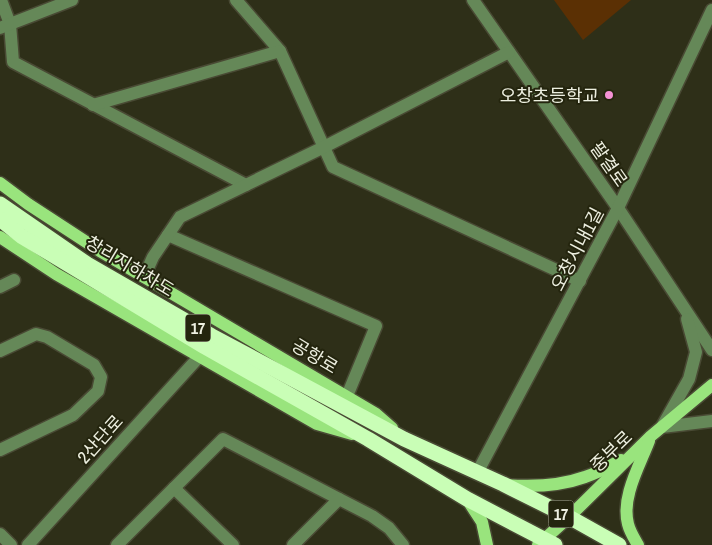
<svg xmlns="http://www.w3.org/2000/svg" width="712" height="545" viewBox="0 0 712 545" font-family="'Archivo Narrow','Noto Sans KR',sans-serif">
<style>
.pitch{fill:#5b3004}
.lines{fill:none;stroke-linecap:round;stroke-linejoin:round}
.minor-casing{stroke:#494a34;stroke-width:15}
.major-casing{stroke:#494a34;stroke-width:15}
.highway-casing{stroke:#494a34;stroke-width:18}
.minor{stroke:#658858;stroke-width:12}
.major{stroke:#99e47d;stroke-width:12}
.highway{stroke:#c9feb6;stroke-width:15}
.poi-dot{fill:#f491d4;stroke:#24250e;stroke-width:2}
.labels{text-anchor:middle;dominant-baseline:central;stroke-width:4;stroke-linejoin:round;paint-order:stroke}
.shield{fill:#24250e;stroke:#b1b2a1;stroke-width:1}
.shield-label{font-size:16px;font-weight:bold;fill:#edefe0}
.poi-label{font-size:18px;fill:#edefe0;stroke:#24250e;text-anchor:end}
.street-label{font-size:18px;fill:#edefe0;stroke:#24250e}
</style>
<rect width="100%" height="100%" fill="#2e2f18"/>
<!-- pitch -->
<polygon class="pitch" points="554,0 631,0 583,40"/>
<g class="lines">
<defs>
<g id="minor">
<polyline points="1,0 10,24 13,62 246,185"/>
<polyline points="236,0 280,51 333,167 580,281"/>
<polyline points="473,0 618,208 712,350"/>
<polyline points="0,28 72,0"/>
<polyline points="93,105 280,51"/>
<polyline points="168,235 376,326 347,396"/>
<polyline points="144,277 153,257 180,217 324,147 509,52"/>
<polyline points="0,287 14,280"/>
<polyline points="0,351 36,334 47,337 94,365 101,377 98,391 73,415 0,450"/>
<polyline points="663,425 689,379 696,352 687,319"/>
<polyline points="662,427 712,421"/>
<polyline points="477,473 618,208 712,10"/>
<polyline points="174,488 233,545"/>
<polyline points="0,534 11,545"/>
<polyline points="28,545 199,357"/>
<polyline points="117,545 223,439 372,516 389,528 403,545"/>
<polyline points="293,545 339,499"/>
</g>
<g id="major">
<polyline points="0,183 28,204 100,251 376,414 392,428"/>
<polyline points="0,237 56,274 317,424 352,434"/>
<path d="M506,485C532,487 560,486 585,477C598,473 610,466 621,460"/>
<polyline points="467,499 482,522 487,545"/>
<polyline points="538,545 569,517 651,436 712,385"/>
<path d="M638,545C634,538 630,532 628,524C621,497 640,465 649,441"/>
</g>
<g id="highway">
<polyline points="0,204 87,264 212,336 404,439 503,484 569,517 619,545"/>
<polyline points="0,219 21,236 205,347 368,439 467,499 555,545"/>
</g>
</defs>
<!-- minor casing -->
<use href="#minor" class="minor-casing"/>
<!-- major casing -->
<use href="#major" class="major-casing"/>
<!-- highway casing -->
<use href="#highway" class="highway-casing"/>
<!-- minor -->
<use href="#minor" class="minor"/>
<!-- major -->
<use href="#major" class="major"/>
<!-- highway -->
<use href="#highway" class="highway"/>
</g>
<!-- markers -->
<circle class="poi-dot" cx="609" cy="95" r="5"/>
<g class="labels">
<!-- shield labels -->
<g class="shield">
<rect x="185.5" y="314.5" width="25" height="27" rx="4"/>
<rect x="548.5" y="500.5" width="25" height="27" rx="4"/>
</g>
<g class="shield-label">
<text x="198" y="328">17</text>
<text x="561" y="514">17</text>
</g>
<!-- poi labels -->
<g class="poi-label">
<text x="599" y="95">오창초등학교</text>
</g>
<!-- street labels -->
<g class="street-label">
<text transform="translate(609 164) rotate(55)">팔결로</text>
<text transform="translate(577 249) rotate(-62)">오창시내1길</text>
<text transform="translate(130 266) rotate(31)">창리지하차도</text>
<text transform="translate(315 356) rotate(31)">공항로</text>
<text transform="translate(100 439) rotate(-48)">2산단로</text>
<text transform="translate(611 451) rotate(-44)">중부로</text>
</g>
</g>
</svg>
